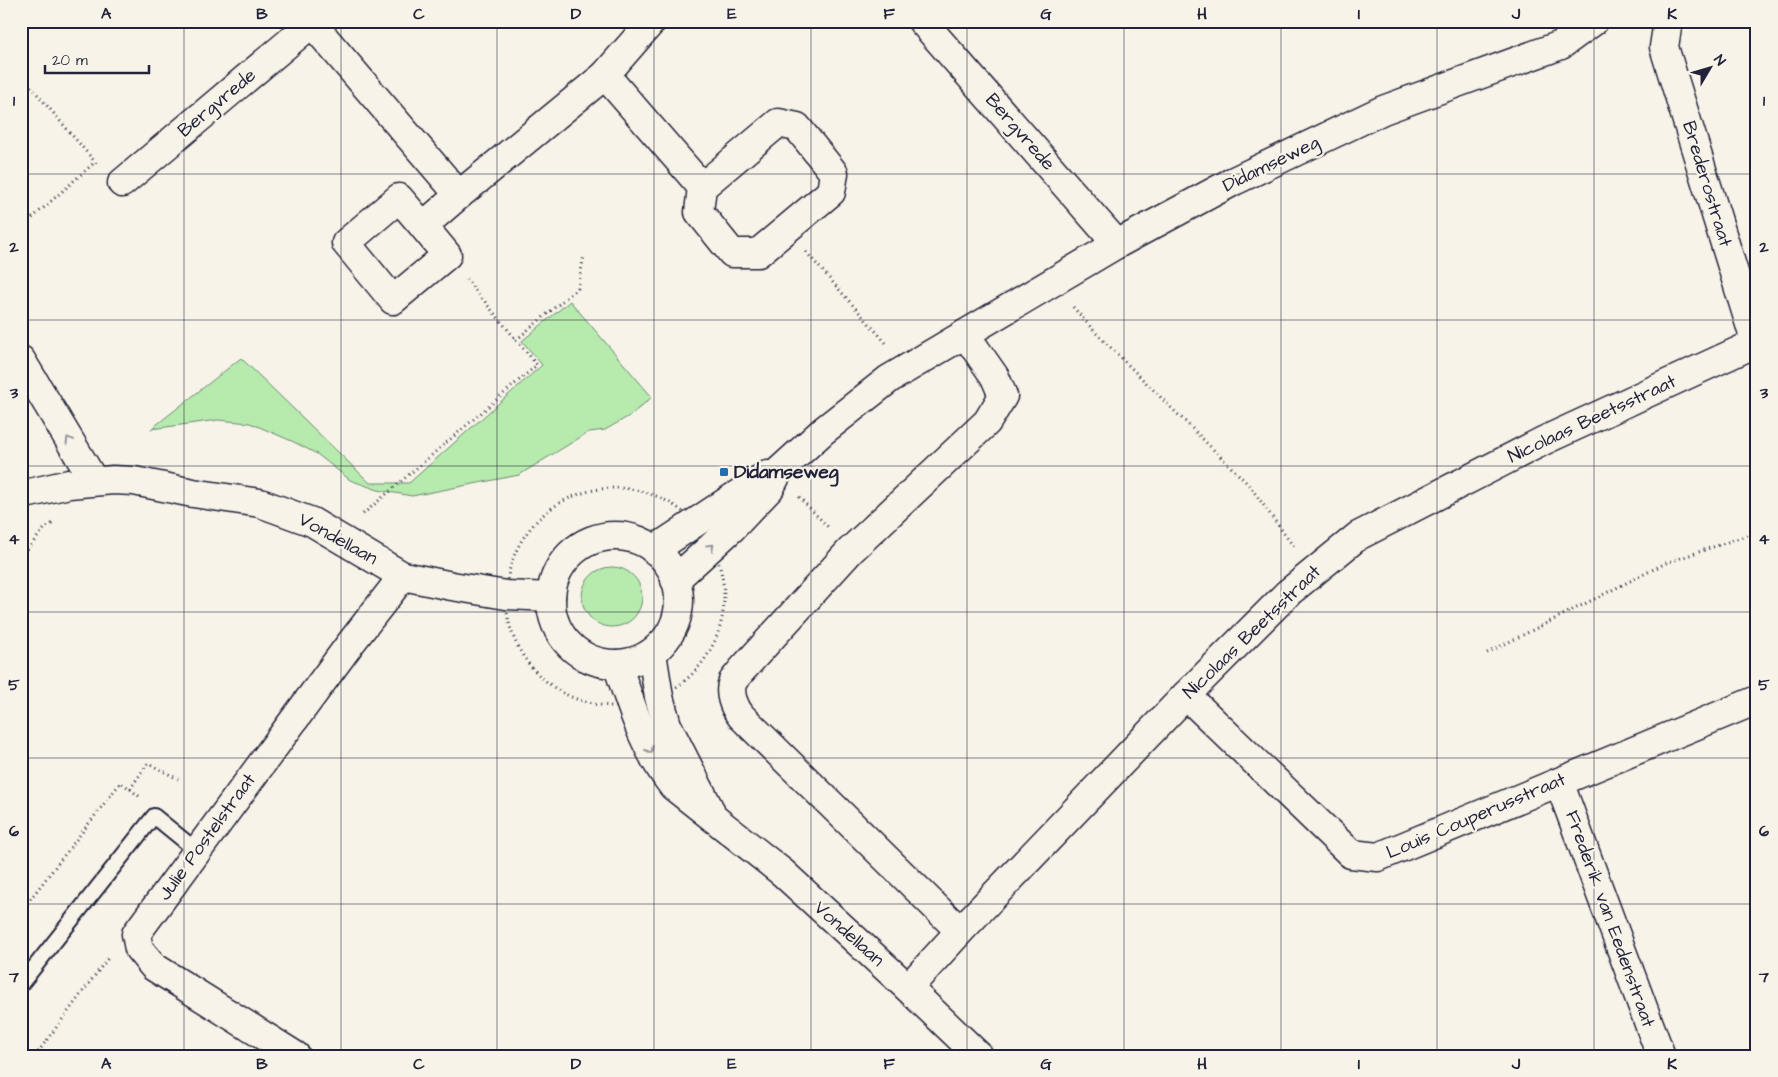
<svg xmlns="http://www.w3.org/2000/svg" width="1778" height="1077" viewBox="0 0 1778 1077" font-family="'Architects Daughter',sans-serif">
<style>
.green{fill:#b6ebad;stroke:#6c8674}
.lines{fill:none;stroke-linecap:round;stroke-linejoin:round}
.service-casing{stroke:#22223b;stroke-width:18}
.minor-casing{stroke:#22223b;stroke-width:31}
.tertiary-casing{stroke:#22223b;stroke-width:31}
.path{stroke:#22223b;stroke-width:3;stroke-dasharray:1 4;stroke-linecap:butt}
.service{stroke:#f7f3e8;stroke-width:14}
.minor{stroke:#f7f3e8;stroke-width:28}
.tertiary{stroke:#f7f3e8;stroke-width:28}
.oneway{stroke:#97959a}
.grid{fill:none;stroke:#22223b;stroke-width:1;stroke-opacity:0.55}
.poi-dot{fill:#1f6fb2;stroke:#f7f3e8;stroke-width:2}
.labels{text-anchor:middle;dominant-baseline:central;stroke-width:4.5;stroke-linejoin:round;paint-order:stroke}
.street-label{font-size:19px;fill:#22223b;stroke:#f7f3e8}
.poi-label{font-size:19px;font-weight:bold;fill:#22223b;stroke:#f7f3e8;text-anchor:start}
.neatline{fill:none;stroke:#22223b;stroke-width:2}
.grid-label{font-size:16px;text-anchor:middle;font-weight:bold;fill:#22223b}
</style>
<rect width="100%" height="100%" fill="#f7f3e8"/>
<filter id="ink" filterUnits="userSpaceOnUse"><feTurbulence type="fractalNoise" baseFrequency=".02" numOctaves="2"/><feDisplacementMap in="SourceGraphic" scale="10" xChannelSelector="R" yChannelSelector="G"/><feConvolveMatrix kernelMatrix="1 2 1 2 8 2 1 2 1" color-interpolation-filters="sRGB"/></filter>
<g filter="url(#ink)">
<!-- green -->
<g class="green">
<polygon points="570,301 652,397 631,415 605,430 589,432 519,475 412,496 378,490 350,480 317,454 294,442 250,423 218,420 151,429 241,358 370,483 409,483 542,365 522,341"/>
<circle cx="612" cy="597" r="30"/>
</g>
<g class="lines">
<defs>
<polyline id="service" points="21,984 154,816 197,851"/>
<g id="minor">
<polyline points="310,21 459,195 605,75 652,21"/>
<polyline points="922,21 1117,244"/>
<polyline points="1668,21 1664,47 1757,347"/>
<polyline points="605,75 702,187"/>
<polygon points="778,123 797,127 834,173 831,192 758,253 732,253 699,212 702,187"/>
<polyline points="122,183 312,23"/>
<polyline points="423,226 447,255 393,300 346,243 399,198 423,226 459,195"/>
<polyline points="21,360 94,481"/>
<polyline points="21,495 69,484 113,480 134,481 193,493 260,503 312,522 403,576 452,586 506,595 551,597"/>
<polyline points="1186,695 1351,854 1378,857 1757,700"/>
<polyline points="1559,782 1661,1056"/>
<path d="M960,931L741,716C734,707 728,693 733,681C735,678 739,674 741,671L850,551L987,422L1003,396L995,377L965,334"/>
<polyline points="908,988 960,931 1186,695 1288,593 1358,536 1545,440 1756,343"/>
<polyline points="296,1056 154,967 139,949 136,934 350,644 403,576"/>
</g>
<g id="tertiary">
<circle cx="615" cy="600" r="64"/>
<polyline points="654,550 767,475"/>
<polyline points="675,580 731,529 770,488 778,472 823,431 889,379 1117,244 1234,181 1383,110 1561,45 1594,21"/>
<polyline points="652,653 659,697 667,725 710,810"/>
<path d="M617,664C632,708 644,749 673,786L783,873L908,988L979,1056"/>
</g>
</defs>
<!-- service casing -->
<use href="#service" class="service-casing"/>
<!-- minor casing -->
<use href="#minor" class="minor-casing"/>
<!-- tertiary casing -->
<use href="#tertiary" class="tertiary-casing"/>
<!-- path -->
<g class="path">
<polyline points="21,75 95,162"/>
<polyline points="21,228 95,162 97,165"/>
<polyline points="806,252 886,343"/>
<polyline points="1073,307 1095,332 1249,485 1294,547"/>
<polyline points="516,340 578,288 584,255"/>
<circle cx="615" cy="597" r="109"/>
<polyline points="799,497 828,527"/>
<polyline points="363,514 537,365 466,279"/>
<polyline points="21,557 45,528 55,522"/>
<polyline points="1487,653 1666,563 1757,532"/>
<polyline points="130,789 148,763 178,779"/>
<polyline points="21,911 121,782 140,797"/>
<polyline points="35,1056 108,958"/>
</g>
<!-- service -->
<use href="#service" class="service"/>
<!-- minor -->
<use href="#minor" class="minor"/>
<!-- tertiary -->
<use href="#tertiary" class="tertiary"/>
</g>
<!-- one-way arrows -->
<defs><path id="oneway-chevron" d="M-2-3.5L2.5 0L-2 3.5" fill="none" stroke-width="1.6" stroke-linecap="round" stroke-linejoin="round" transform="scale(1.25)"/></defs>
<g class="oneway">
<use href="#oneway-chevron" transform="translate(69 440) rotate(-121)"/>
<use href="#oneway-chevron" transform="translate(711 547) rotate(-43)"/>
<use href="#oneway-chevron" transform="translate(650 750) rotate(62)"/>
</g>
</g>
<!-- grid -->
<path class="grid" d="M184,21V1056M341,21V1056M497,21V1056M654,21V1056M811,21V1056M967,21V1056M1124,21V1056M1281,21V1056M1437,21V1056M1594,21V1056M21,174H1757M21,320H1757M21,466H1757M21,612H1757M21,758H1757M21,904H1757"/>
<!-- markers -->
<rect class="poi-dot" x="719" y="467" width="10" height="10" rx="2.5"/>
<g class="labels">
<!-- street labels -->
<g class="street-label">
<text transform="translate(217 103) rotate(-40)">Bergvrede</text>
<text transform="translate(1020 132) rotate(49)">Bergvrede</text>
<text transform="translate(1271 164) rotate(-26)">Didamseweg</text>
<text transform="translate(1707 184) rotate(73)">Brederostraat</text>
<text transform="translate(1592 419) rotate(-25)">Nicolaas Beetsstraat</text>
<text transform="translate(338 539) rotate(29)">Vondellaan</text>
<text transform="translate(1252 632) rotate(-44)">Nicolaas Beetsstraat</text>
<text transform="translate(1476 816) rotate(-23)">Louis Couperusstraat</text>
<text transform="translate(207 837) rotate(-54)">Julie Postelstraat</text>
<text transform="translate(1610 919) rotate(70)">Frederik van Eedenstraat</text>
<text transform="translate(849 934) rotate(42)">Vondellaan</text>
</g>
<!-- poi labels -->
<g class="poi-label">
<text x="734" y="472">Didamseweg</text>
</g>
</g>
<!-- margin -->
<rect width="1778" height="1077" fill="none" stroke="#f7f3e8" stroke-width="55"/>
<!-- north arrow -->
<g transform="translate(1710 68) rotate(52)" stroke="#f7f3e8" stroke-width="4" paint-order="stroke">
<path d="M0-4L9 19L0 12L-9 19Z" fill="#22223b"/>
<text y="-8" font-size="14" font-weight="bold" text-anchor="middle" fill="#22223b">N</text>
</g>
<!-- scale -->
<path d="M45 65v8h104v-8" fill="none" stroke="#22223b" stroke-width="2.5"/>
<text x="52" y="65" font-size="15" fill="#22223b" stroke="#f7f3e8" stroke-width="4" paint-order="stroke">20 m</text>
<rect x="28" y="28" width="1722" height="1022" class="neatline"/>
<g class="grid-label">
<text x="106" y="19">A</text>
<text x="262" y="19">B</text>
<text x="419" y="19">C</text>
<text x="576" y="19">D</text>
<text x="732" y="19">E</text>
<text x="889" y="19">F</text>
<text x="1046" y="19">G</text>
<text x="1202" y="19">H</text>
<text x="1359" y="19">I</text>
<text x="1516" y="19">J</text>
<text x="1672" y="19">K</text>
<text x="14" y="106">1</text>
<text x="1764" y="106">1</text>
<text x="14" y="252">2</text>
<text x="1764" y="252">2</text>
<text x="14" y="398">3</text>
<text x="1764" y="398">3</text>
<text x="14" y="544">4</text>
<text x="1764" y="544">4</text>
<text x="14" y="690">5</text>
<text x="1764" y="690">5</text>
<text x="14" y="836">6</text>
<text x="1764" y="836">6</text>
<text x="14" y="982">7</text>
<text x="1764" y="982">7</text>
<text x="106" y="1069">A</text>
<text x="262" y="1069">B</text>
<text x="419" y="1069">C</text>
<text x="576" y="1069">D</text>
<text x="732" y="1069">E</text>
<text x="889" y="1069">F</text>
<text x="1046" y="1069">G</text>
<text x="1202" y="1069">H</text>
<text x="1359" y="1069">I</text>
<text x="1516" y="1069">J</text>
<text x="1672" y="1069">K</text>
</g>
</svg>
